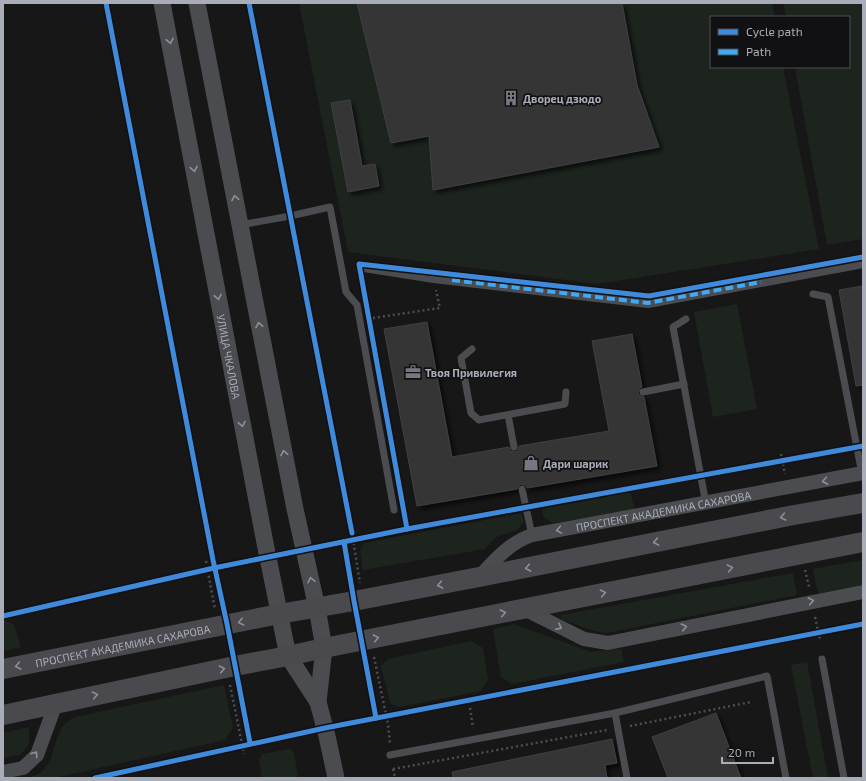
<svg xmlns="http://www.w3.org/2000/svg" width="866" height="781" viewBox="0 0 866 781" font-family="'Exo 2',sans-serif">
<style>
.green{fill:#1d241e}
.building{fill:#353536;stroke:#3f4043;filter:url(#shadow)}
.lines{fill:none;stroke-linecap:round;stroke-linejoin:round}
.path{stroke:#4d4e52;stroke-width:2.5;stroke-dasharray:2 3;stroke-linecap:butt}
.service{stroke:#4b4c50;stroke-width:7}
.pedestrian{stroke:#4b4c50;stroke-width:10}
.minor{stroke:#4b4c50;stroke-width:14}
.tertiary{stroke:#4b4c50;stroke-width:17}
.secondary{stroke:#4a4a4e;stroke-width:20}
.quiet{stroke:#3fa9f5;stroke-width:4;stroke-dasharray:8 4;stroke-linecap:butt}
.cycleway-casing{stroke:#111113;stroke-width:8}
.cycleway{stroke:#408adc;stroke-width:5}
.oneway{stroke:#8c9099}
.oneway2{stroke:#8c8f98}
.labels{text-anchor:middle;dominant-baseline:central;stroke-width:3.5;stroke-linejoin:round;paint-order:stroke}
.poi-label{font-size:11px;font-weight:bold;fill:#a8adb8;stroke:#111113;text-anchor:start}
.street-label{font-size:11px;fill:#a8adb8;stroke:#111113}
</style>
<defs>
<filter id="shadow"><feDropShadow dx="3.5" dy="3.5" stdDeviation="2" flood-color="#0009"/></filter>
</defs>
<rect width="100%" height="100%" fill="#171717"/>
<!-- green -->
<g class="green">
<polygon points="299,3 772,3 775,17 711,17 711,67 783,67 819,249 597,284 348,252"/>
<polygon points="783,3 863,3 863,239 827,245 795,67 849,67 849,17 786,17"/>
<polygon points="737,304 757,409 713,417 694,312"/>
<polygon points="630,492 635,510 553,523 544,518 542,509"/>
<polygon points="522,513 524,521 517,530 496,537 485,549 363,570 360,550 364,543"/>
<polygon points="863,560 863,585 818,594 813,569"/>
<polygon points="793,573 797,595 607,633 594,631 561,619 561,615"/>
<polygon points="5,620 14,625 21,647 3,651 3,621"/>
<polygon points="514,624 591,652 621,649 624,662 512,684 501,677 493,629"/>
<polygon points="471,641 483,648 488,680 481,691 399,707 390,703 381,666 388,659"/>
<polygon points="807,662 828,778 813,778 791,665"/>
<path d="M224,685L233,728L225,740L54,778H25C29,777 34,776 37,775C54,765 53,744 61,729C65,723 70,720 75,717Z"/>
<polygon points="29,727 29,744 20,755 3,758 3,733"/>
<polygon points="289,749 294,752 298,778 262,778 259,760 262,754"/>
</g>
<!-- building -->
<g class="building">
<polygon points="357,3 622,3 637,85 659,147 433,190 429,136 391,143"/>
<polygon points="350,100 362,166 375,164 379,186 348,192 331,103"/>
<polygon points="863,286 863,385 856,386 839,290"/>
<polygon points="427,322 452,457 509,447 510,451 515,452 518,450 519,446 609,431 592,341 632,334 642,387 639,389 638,393 640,396 644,397 657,466 527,488 525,485 521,484 518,486 517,489 417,506 384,329"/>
<polygon points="716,713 741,778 668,778 652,737"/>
<polygon points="612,739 617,763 605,765 607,778 453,778 452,772"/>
</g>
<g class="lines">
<!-- path -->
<g class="path">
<polyline points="373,318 440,308 436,290"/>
<polyline points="781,454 785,474"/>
<polyline points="352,533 360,583"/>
<polyline points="206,561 215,610"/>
<polyline points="805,570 809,587"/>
<polyline points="815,617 820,640"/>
<polyline points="374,657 388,724 390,744"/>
<polyline points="230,685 244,754"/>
<polyline points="470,708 473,728"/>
<polyline points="630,726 751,702"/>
<polyline points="393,769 607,730"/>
<polyline points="393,769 395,778"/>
</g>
<!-- service -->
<g class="service">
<polyline points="240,225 290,216 330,207 346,292 357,305 394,510"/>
<polyline points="813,294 828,297 862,474"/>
<polyline points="686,319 673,327 706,504"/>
<polyline points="472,349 461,358 471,413 479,420 565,404 566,392"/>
<polyline points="643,392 684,384"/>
<polyline points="508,415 514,447"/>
<polyline points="522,489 532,535"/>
<polyline points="822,659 844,778"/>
<polyline points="615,713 627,778"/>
<polyline points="390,755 615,713 767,676 786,778"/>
</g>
<!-- pedestrian -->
<polyline class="pedestrian" points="364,267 434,278 648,303 863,263"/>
<!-- minor -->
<g class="minor">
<path id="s1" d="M479,577C495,560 509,543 532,535L863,473"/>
<polyline points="524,609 584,639 608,643 863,592"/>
<polyline points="3,772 23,768 37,755 56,703"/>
</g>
<!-- tertiary -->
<g class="tertiary">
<path id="s2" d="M162,3L266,548L288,656L318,702L327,736L336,778"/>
<polyline points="197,3 295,509 317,608 324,648 318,702"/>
</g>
<!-- secondary -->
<g class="secondary">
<path id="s3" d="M3,669L279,614L354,601L479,577L794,515L863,503"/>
<polyline points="3,715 235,666 288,656 324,648 863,542"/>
</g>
<!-- quiet -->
<polyline class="quiet" points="452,280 648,303 761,282"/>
<defs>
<g id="cycleway">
<polyline points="106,3 213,560 227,624 250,743"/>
<polyline points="249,3 352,533"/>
<polyline points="407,529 359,264 649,296 863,257"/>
<polyline points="344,542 354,601 376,718"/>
<polyline points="3,616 214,568 407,529 863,446"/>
<polyline points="95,778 325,728 863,624"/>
</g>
</defs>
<!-- cycleway casing -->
<use href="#cycleway" class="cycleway-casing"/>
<!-- cycleway -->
<use href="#cycleway" class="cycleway"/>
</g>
<!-- one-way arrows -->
<defs><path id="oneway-chevron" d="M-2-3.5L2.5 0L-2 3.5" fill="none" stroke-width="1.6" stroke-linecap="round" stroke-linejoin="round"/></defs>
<g class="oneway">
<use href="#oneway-chevron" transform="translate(170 41) rotate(79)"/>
<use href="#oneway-chevron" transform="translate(194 169) rotate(79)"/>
<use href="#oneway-chevron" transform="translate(235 198) rotate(-101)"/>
<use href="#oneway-chevron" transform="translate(218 297) rotate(79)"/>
<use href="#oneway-chevron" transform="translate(259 325) rotate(-101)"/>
<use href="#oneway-chevron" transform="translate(242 424) rotate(79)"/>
<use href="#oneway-chevron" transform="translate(284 453) rotate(-101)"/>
<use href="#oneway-chevron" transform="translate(825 481) rotate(169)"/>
<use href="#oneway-chevron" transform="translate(559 530) rotate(170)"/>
<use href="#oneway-chevron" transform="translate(311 580) rotate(-103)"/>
<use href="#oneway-chevron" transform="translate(811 601) rotate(-11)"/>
<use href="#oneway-chevron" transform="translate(559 627) rotate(27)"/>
<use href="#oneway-chevron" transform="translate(684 627) rotate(-12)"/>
<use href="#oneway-chevron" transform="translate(35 754) rotate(-55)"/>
</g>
<g class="oneway2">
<use href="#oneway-chevron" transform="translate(783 517) rotate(169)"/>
<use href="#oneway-chevron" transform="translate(656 542) rotate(169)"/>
<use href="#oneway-chevron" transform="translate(528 568) rotate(169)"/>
<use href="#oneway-chevron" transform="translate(730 568) rotate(-11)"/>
<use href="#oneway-chevron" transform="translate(440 585) rotate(169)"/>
<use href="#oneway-chevron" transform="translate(603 593) rotate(-11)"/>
<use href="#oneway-chevron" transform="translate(503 613) rotate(-11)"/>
<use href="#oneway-chevron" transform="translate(241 622) rotate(168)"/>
<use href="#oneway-chevron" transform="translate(376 638) rotate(-11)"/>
<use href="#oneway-chevron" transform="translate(18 666) rotate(169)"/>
<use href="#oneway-chevron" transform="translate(222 669) rotate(-12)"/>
<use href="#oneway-chevron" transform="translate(95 695) rotate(-12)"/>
</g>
<!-- icons -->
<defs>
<symbol id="building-bare" viewBox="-9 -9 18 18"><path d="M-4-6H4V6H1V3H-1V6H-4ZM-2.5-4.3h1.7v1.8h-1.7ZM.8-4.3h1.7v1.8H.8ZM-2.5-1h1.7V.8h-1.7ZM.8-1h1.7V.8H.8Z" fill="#757880" stroke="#111113" stroke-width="2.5" paint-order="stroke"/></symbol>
<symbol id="office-bare" viewBox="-9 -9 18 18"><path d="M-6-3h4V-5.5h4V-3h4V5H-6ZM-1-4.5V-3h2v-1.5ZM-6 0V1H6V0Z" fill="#757880" stroke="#111113" stroke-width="2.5" paint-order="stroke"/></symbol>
<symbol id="shop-bare" viewBox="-9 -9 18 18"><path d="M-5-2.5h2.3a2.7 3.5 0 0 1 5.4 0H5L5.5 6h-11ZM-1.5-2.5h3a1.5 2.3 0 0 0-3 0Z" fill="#757880" stroke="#111113" stroke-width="2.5" paint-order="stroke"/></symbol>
</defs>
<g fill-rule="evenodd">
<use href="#building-bare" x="500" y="87" width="22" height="22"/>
<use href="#office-bare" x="402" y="361" width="22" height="22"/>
<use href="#shop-bare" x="520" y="452" width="22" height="22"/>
</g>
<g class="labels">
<!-- poi labels -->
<g class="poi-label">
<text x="523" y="98">Дворец дзюдо</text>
<text x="425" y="372">Твоя Привилегия</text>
<text x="543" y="463">Дари шарик</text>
</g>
<!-- street labels -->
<g class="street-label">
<text stroke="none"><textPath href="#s2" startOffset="360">УЛИЦА ЧКАЛОВА</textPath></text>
<text stroke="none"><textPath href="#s1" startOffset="202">ПРОСПЕКТ АКАДЕМИКА САХАРОВА</textPath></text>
<text stroke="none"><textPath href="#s3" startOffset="122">ПРОСПЕКТ АКАДЕМИКА САХАРОВА</textPath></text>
</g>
</g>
<!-- border -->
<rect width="866" height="781" fill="none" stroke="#a8adb8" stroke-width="8"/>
<!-- legend -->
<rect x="710" y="16" width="140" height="52" fill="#111113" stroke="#4d4f55"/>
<rect x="718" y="29" width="20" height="6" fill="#408adc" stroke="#4d4f55"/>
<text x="746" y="36" font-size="12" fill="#a8adb8">Cycle path</text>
<rect x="718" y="49" width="20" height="6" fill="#3fa9f5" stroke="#4d4f55"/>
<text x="746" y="56" font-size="12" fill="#a8adb8">Path</text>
<!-- scale -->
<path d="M722 757v6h51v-6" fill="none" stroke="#a8adb8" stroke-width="2"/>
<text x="728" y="757" font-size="12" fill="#a8adb8" stroke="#111113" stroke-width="3" paint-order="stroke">20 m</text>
</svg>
